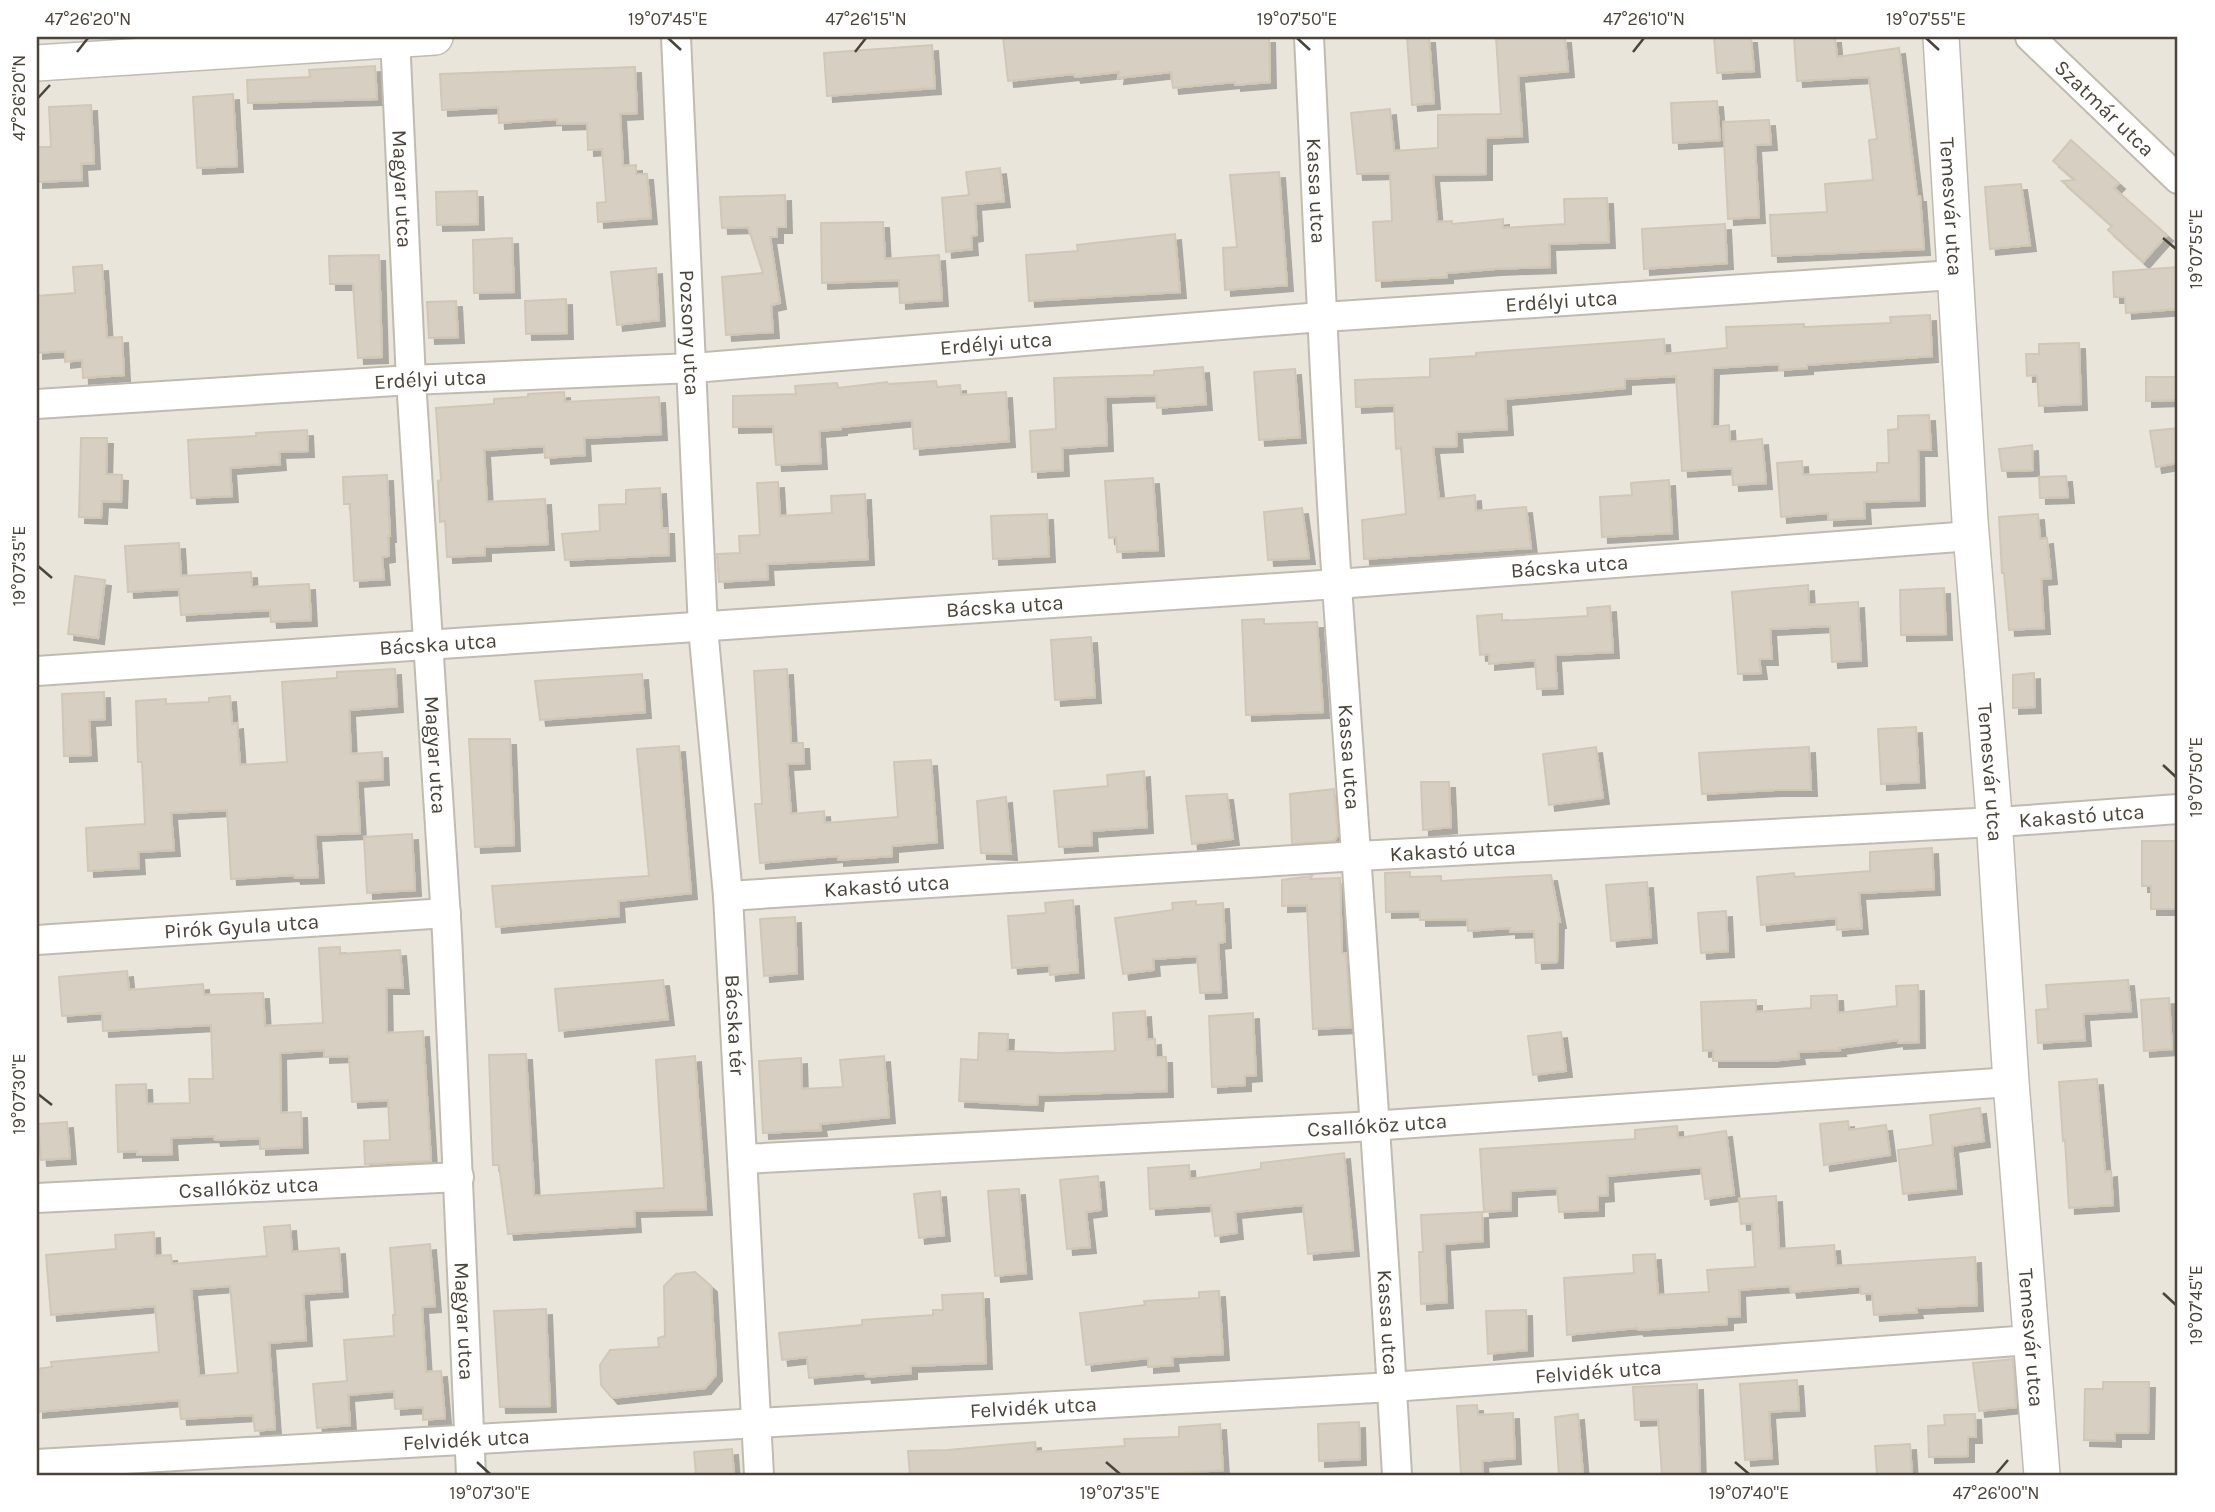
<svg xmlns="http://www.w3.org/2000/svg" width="2215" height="1512" viewBox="0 0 2215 1512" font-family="Karla,sans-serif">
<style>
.residential{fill:#e9e5db}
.building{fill:#d7cfc2;stroke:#d1c7b6;stroke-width:2;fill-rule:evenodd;filter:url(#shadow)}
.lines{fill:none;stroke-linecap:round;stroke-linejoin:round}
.minor-casing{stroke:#c1bbaf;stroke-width:32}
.tertiary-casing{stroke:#c1bbaf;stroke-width:38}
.minor{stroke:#fff;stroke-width:28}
.tertiary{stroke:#fff;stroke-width:35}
.ticks{fill:none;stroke:#4a443a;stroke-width:2.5}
.labels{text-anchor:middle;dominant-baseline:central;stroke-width:6;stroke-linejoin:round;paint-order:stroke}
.street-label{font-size:21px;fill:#4a443a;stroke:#fff}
.neatline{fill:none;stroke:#4a443a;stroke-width:2.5}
.ticks-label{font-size:18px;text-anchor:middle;fill:#4a443a}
</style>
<defs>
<filter id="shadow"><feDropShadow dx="6" dy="6" stdDeviation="0" flood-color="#0004"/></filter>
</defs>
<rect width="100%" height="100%" fill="#f5f3ec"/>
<!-- residential -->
<rect class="residential" x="37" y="37" width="2141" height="1438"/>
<!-- building -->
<g class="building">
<polygon points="1003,37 1269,37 1270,82 1235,85 1235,82 1173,88 1171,72 1118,78 1119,72 1075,77 1074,74 1008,81"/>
<polygon points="1407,37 1429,37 1434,103 1412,105"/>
<polygon points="1496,37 1565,37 1568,71 1518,76 1522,136 1486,138 1486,174 1433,175 1437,222 1452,221 1452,224 1503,219 1503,228 1565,224 1564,199 1607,198 1609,242 1549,244 1550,267 1495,269 1447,273 1447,277 1376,281 1373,222 1392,221 1390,173 1357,174 1351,113 1390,109 1394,151 1438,148 1438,115 1501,114"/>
<polygon points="1714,37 1751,37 1754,71 1717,73"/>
<polygon points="1794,37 1835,37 1837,57 1899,48 1917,196 1920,196 1924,249 1772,256 1770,215 1827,212 1825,184 1873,180 1869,140 1877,139 1869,77 1797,81"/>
<polygon points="932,45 935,88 827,96 824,53"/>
<polygon points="375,66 377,99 248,103 247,80 310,77 309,70"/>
<polygon points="635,67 637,113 620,114 623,166 636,165 636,174 647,174 651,218 598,222 597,203 606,202 602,149 588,150 587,123 557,124 557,119 499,123 498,107 442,110 440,74"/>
<polygon points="233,94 237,166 197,168 193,97"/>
<polygon points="1717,101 1720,140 1673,143 1671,103"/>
<polygon points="91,105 94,163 81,164 82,180 37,182 37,147 51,147 49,107"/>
<polygon points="1769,120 1771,144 1755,145 1759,217 1728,219 1723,122"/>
<polygon points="2071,140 2119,183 2114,188 2167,235 2143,262 2108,230 2112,226 2062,181 2075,180 2053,161"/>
<polygon points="1000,168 1004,201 975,204 977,235 971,236 972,249 946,252 942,198 969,195 966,172"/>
<polygon points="1279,172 1287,285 1225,290 1223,248 1237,247 1230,175"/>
<polygon points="2021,184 2030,245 1990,249 1985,187"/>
<polygon points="477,191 478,224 437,225 436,192"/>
<polygon points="785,195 786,227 777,227 777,237 770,237 780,303 771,305 773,332 726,335 722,277 763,273 748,227 722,228 720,197"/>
<polygon points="883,222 885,259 939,255 942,300 900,303 899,280 822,283 821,223"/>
<polygon points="1725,224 1727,263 1644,269 1642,229"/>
<polygon points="1175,234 1180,292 1029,301 1026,255 1078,251 1077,245"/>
<polygon points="512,238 514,292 474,293 473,240"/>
<polygon points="379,255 382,357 358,358 353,284 330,284 329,256"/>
<polygon points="102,265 107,338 122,337 124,375 83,378 82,360 65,362 65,351 37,353 37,296 75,293 73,267"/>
<polygon points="2178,267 2178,309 2126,313 2125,297 2114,297 2113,272"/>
<polygon points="656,268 659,320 617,325 611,272"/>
<polygon points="566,299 567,333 526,334 525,301"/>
<polygon points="456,301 458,337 429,338 427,302"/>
<polygon points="1930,315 1932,356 1807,365 1807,368 1779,370 1779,364 1713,368 1712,427 1729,425 1730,442 1762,439 1766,483 1733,485 1732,468 1682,471 1676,376 1625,379 1625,388 1505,399 1507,429 1456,432 1457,446 1433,447 1439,499 1475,495 1476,511 1526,507 1531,548 1364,559 1362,520 1406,514 1401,448 1396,449 1394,405 1356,407 1355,380 1430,377 1430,359 1476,356 1476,353 1664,339 1665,354 1727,348 1726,327 1804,324 1804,327 1891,323 1890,317"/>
<polygon points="2079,343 2081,404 2039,406 2037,375 2027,376 2026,354 2039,354 2039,344"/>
<polygon points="1203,367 1206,404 1157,408 1156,395 1105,397 1107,445 1062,448 1063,470 1032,472 1030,431 1056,429 1054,378 1154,375 1154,371"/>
<polygon points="1295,369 1300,437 1259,440 1254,372"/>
<polygon points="2146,377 2178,377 2178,400 2146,401"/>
<polygon points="936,381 937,387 960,385 961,395 1006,392 1009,441 914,449 912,420 841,427 841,429 819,431 821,463 776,465 773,426 733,427 733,396 796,394 795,386 837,383 838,388 887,382 888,384"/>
<polygon points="564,392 565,402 659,397 661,434 584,438 585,455 545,458 544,446 484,450 487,502 545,499 548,544 485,547 485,555 447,557 445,521 440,522 438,481 441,480 436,408 494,404 494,399 528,397 528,394"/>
<polygon points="1929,415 1931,450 1918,450 1919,500 1864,502 1865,518 1828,520 1828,513 1781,517 1777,463 1802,461 1803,475 1877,472 1877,463 1889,463 1888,430 1898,429 1898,416"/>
<polygon points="2178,428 2178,463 2156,467 2150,431"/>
<polygon points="307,430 308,451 279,452 280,464 230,468 232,496 191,498 188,440 256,436 256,433"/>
<polygon points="81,438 107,438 106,474 122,475 121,502 102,501 101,518 79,517"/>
<polygon points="2032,445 2033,470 2002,471 1999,449"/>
<polygon points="387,475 390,536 388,536 389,556 382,557 384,579 354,581 350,504 344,504 343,477"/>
<polygon points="2066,476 2068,497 2040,498 2039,477"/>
<polygon points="1153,478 1158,550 1117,552 1116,537 1109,538 1105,481"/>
<polygon points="1669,480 1672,533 1602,537 1600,497 1632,495 1631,483"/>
<polygon points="778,482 780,516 832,513 831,496 865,494 868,559 767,564 768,579 719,582 717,554 740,553 739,536 760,535 757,483"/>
<polygon points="660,488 662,528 668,528 669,555 565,560 562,534 600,531 599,505 626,504 626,490"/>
<polygon points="1302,508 1309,558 1268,560 1264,512"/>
<polygon points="1047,514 1049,556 993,559 991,516"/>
<polygon points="2038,514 2040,539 2047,538 2051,578 2041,579 2044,628 2009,630 2004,573 2002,573 1999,517"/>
<polygon points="179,543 181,576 251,572 252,587 309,584 311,620 271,622 270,610 181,615 179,589 128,592 125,546"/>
<polygon points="75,576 105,580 98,638 68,634"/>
<polygon points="1808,585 1809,605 1858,602 1861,660 1832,662 1830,626 1770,629 1772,659 1759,659 1761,673 1738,674 1732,592"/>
<polygon points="1944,588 1946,634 1901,635 1900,590"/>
<polygon points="1610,606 1613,652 1555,655 1557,688 1537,689 1535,660 1489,664 1489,654 1480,655 1477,616 1502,614 1502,621 1588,616 1587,608"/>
<polygon points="1264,619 1264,624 1317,622 1323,712 1246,715 1242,620"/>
<polygon points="1091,637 1095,697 1055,700 1051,640"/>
<polygon points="395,669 397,706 349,710 351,754 382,752 383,779 357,781 360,833 315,835 318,877 295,878 294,875 231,879 227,810 171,813 174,850 138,852 139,868 88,871 86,828 145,824 142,762 138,762 136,701 166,699 166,704 209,702 209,698 230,696 232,724 237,723 240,765 287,762 282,682 337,678 337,672"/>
<polygon points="787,669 791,743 803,743 804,763 787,764 791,814 824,811 825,823 898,817 894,762 931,760 937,842 892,846 892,856 838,860 838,856 760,863 755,804 762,804 754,671"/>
<polygon points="2034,673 2035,707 2013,708 2013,675"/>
<polygon points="642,674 645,712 540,720 535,681"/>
<polygon points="104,692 105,719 89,720 91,755 64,756 62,694"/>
<polygon points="1916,727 1919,782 1881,784 1878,729"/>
<polygon points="469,739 510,739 514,845 475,847"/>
<polygon points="679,746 691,893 618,901 619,916 496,927 492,886 649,876 637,749"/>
<polygon points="1596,747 1603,798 1549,805 1543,754"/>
<polygon points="1809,747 1811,790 1775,790 1702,794 1699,753"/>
<polygon points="1144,771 1147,827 1091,831 1092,845 1059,847 1054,791 1108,786 1107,775"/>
<polygon points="1421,782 1449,782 1451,827 1423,830"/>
<polygon points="1334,789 1338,835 1334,841 1292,844 1290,794"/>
<polygon points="1227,794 1233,839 1192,844 1186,796"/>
<polygon points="1006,797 1011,854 981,853 977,801"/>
<polygon points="412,834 415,890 367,893 364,837"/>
<polygon points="2142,841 2178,841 2178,909 2151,909 2151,886 2142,886"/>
<polygon points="1932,848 1934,889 1859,893 1862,928 1837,930 1836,918 1761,925 1757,877 1794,873 1795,877 1870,871 1870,852"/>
<polygon points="1410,872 1410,877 1441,876 1441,881 1551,875 1560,922 1558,922 1557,962 1536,963 1534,931 1510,932 1510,928 1468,931 1467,919 1420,920 1420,911 1386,912 1385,873"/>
<polygon points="1312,876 1310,879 1340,878 1342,953 1346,953 1351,1027 1313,1029 1307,905 1282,906 1282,880"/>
<polygon points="1647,882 1651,937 1611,941 1606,885"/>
<polygon points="1073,900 1078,972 1050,975 1049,965 1012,968 1008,916 1046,913 1045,903"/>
<polygon points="1196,901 1196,905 1223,903 1225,942 1218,943 1221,992 1200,993 1197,956 1153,959 1154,970 1123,974 1115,918 1173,910 1172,903"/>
<polygon points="1726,911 1728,951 1701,953 1698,913"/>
<polygon points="795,917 797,973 764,976 760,919"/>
<polygon points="340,947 340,954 400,950 403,988 386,988 387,1033 423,1031 431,1161 365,1164 364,1141 390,1140 388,1100 352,1102 349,1056 324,1057 324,1050 280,1053 281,1113 301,1112 302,1147 260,1149 260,1138 215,1140 214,1136 171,1138 172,1154 137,1155 137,1151 118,1152 116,1085 146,1084 147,1104 190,1103 189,1079 213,1079 211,1025 103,1031 102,1013 62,1016 59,977 127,971 129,990 203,984 204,995 263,993 265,1026 323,1023 319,948"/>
<polygon points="663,980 668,1019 559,1031 555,989"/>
<polygon points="2128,980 2131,1011 2083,1014 2085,1040 2038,1043 2036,1010 2048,1009 2046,985"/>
<polygon points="1918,985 1919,1042 1898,1043 1898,1040 1839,1048 1840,1050 1798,1052 1799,1058 1770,1061 1713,1061 1713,1050 1703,1051 1701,1002 1756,1000 1756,1012 1811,1008 1811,996 1837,995 1838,1013 1897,1006 1896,986"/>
<polygon points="2169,998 2172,1049 2144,1051 2141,1000"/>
<polygon points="1145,1011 1147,1040 1155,1039 1156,1057 1166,1057 1167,1091 1038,1095 1037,1105 959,1101 961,1059 978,1060 979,1033 1008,1034 1007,1051 1060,1053 1115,1051 1113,1013"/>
<polygon points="1253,1013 1256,1075 1245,1076 1245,1085 1212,1087 1209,1016"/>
<polygon points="1561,1032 1566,1071 1533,1075 1528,1036"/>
<polygon points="526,1054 534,1196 664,1188 656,1060 695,1056 706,1209 634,1211 635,1226 508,1234 499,1165 493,1165 489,1055"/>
<polygon points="884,1056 889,1117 820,1124 821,1130 763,1133 759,1061 801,1058 802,1089 843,1087 840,1060"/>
<polygon points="2097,1079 2105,1172 2111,1171 2113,1205 2069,1208 2065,1140 2063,1141 2059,1082"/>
<polygon points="1980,1108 1984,1141 1952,1146 1956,1188 1903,1194 1898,1150 1933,1145 1930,1115"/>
<polygon points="1848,1121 1849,1130 1886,1125 1890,1155 1824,1165 1820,1124"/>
<polygon points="67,1122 70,1158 41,1160 38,1124"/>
<polygon points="1677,1126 1678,1138 1726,1131 1734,1195 1705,1199 1701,1167 1607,1176 1608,1195 1598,1196 1598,1210 1559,1212 1557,1188 1511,1191 1511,1210 1484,1212 1480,1149 1635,1139 1635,1130"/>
<polygon points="1344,1153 1353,1250 1308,1254 1303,1205 1235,1212 1237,1233 1215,1236 1211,1205 1150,1209 1148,1168 1189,1165 1190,1179 1261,1169 1261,1163"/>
<polygon points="1098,1176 1101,1210 1086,1212 1090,1247 1067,1249 1060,1180"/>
<polygon points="1019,1189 1026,1273 995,1276 988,1191"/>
<polygon points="940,1191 944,1235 919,1238 914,1194"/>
<polygon points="1776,1196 1779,1249 1834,1245 1836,1266 1975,1257 1977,1305 1916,1308 1917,1312 1874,1315 1872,1293 1861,1294 1860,1286 1791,1292 1790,1286 1739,1290 1740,1316 1727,1317 1727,1324 1638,1330 1637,1328 1567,1335 1564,1278 1634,1273 1633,1255 1655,1254 1658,1295 1709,1292 1707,1270 1755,1267 1752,1223 1741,1224 1739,1199"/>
<polygon points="1482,1212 1483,1241 1444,1244 1447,1302 1421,1304 1419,1252 1423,1252 1421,1215"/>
<path d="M290,1225L292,1252L339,1248L342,1291L303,1294L306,1340L269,1343L275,1429L255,1431L253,1415L181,1419L179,1400L37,1412V1369L52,1367L51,1362L159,1352L155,1306L51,1315L46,1255L116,1249L115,1235L154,1232L155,1256L171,1255L172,1264L267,1256L264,1227ZM230,1286L238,1373L199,1376L191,1289Z"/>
<polygon points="430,1244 435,1306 422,1307 426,1372 441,1371 445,1418 423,1420 423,1407 395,1409 394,1391 348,1395 350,1425 317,1428 313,1384 347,1381 344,1340 394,1336 393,1315 395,1315 390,1248"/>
<polygon points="695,1272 711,1286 716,1375 705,1388 612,1398 601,1385 600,1365 610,1350 659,1347 658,1338 665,1336 664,1286 676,1274"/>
<polygon points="1219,1291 1223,1354 1172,1357 1173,1365 1148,1367 1148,1358 1086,1365 1080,1313 1145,1305 1144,1301 1199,1298 1199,1292"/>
<polygon points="983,1293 986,1363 911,1366 911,1373 866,1377 865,1373 809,1378 807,1357 782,1360 779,1333 862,1325 862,1320 933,1315 933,1310 943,1310 942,1295"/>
<polygon points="546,1309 550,1406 500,1407 494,1311"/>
<polygon points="1526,1310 1527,1350 1488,1354 1486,1311"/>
<polygon points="2013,1359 2016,1407 1979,1411 1973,1363"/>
<polygon points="1797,1380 1799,1410 1769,1412 1772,1458 1745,1460 1740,1384"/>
<polygon points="2103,1382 2149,1382 2148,1433 2115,1433 2115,1441 2084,1440 2085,1389 2103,1389"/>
<polygon points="1697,1384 1700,1475 1662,1475 1658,1419 1635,1420 1633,1387"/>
<polygon points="1477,1405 1478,1415 1513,1413 1515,1458 1482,1461 1483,1475 1461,1475 1457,1406"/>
<polygon points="1578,1414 1583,1475 1559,1475 1555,1417"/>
<polygon points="1975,1414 1976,1437 1968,1437 1968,1456 1929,1457 1928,1426 1945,1425 1944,1415"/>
<polygon points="1359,1422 1360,1459 1319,1461 1318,1424"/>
<polygon points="1220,1424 1223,1470 1151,1475 910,1475 908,1451 948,1450 1035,1442 1036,1452 1125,1446 1124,1439 1179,1437 1179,1427"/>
<polygon points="1910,1444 1912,1475 1877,1475 1875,1446"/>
<polygon points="732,1449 734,1475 696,1475 694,1452"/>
</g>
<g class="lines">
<defs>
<g id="minor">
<path id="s1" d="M395,37L411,380L447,934L471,1475"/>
<path id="s2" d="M676,37L703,628L728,896L759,1475"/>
<path id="s3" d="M1309,37C1318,220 1325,403 1337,586C1358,883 1380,1179 1397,1475"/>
<path id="s4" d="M2030,37L2178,179"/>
<path id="s5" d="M37,404L411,380L693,368L1309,318L1954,275"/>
<path id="s6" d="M37,671L1337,584L1971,536"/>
<path id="s7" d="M728,896L1358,856L2013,821L2178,809"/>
<path id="s8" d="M37,940L446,913"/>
<path id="s9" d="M743,1159L1356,1127L2011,1082"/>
<path id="s10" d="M37,1198L459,1177"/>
<path id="s11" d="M37,1464L1392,1387L2030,1340"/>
</g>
<g id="tertiary">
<path id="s12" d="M1941,37L1970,521L1993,803L2011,1082L2042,1475"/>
<polyline points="37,63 435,37"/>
</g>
</defs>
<!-- minor casing -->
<use href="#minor" class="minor-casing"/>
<!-- tertiary casing -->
<use href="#tertiary" class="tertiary-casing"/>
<!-- minor -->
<use href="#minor" class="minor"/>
<!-- tertiary -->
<use href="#tertiary" class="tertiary"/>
</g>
<!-- ticks -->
<path class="ticks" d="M668,38L681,50M1297,38L1310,50M1926,38L1939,50M77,52L88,38M855,52L866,38M1633,52L1644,38M38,98L50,85M2163,238L2176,249M38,566L52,578M2163,765L2176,777M38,1094L52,1105M2163,1293L2176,1305M477,1462L490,1474M1106,1462L1120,1474M1735,1462L1749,1474M1996,1474L2008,1460"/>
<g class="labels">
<!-- street labels -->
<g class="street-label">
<text stroke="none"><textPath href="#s4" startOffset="103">Szatmár utca</textPath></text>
<text stroke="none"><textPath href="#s1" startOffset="152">Magyar utca</textPath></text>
<text stroke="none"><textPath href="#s3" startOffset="154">Kassa utca</textPath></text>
<text stroke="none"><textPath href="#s12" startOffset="170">Temesvár utca</textPath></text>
<text stroke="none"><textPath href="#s5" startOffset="1528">Erdélyi utca</textPath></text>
<text stroke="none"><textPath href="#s2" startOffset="296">Pozsony utca</textPath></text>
<text stroke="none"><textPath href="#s5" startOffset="961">Erdélyi utca</textPath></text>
<text stroke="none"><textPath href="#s5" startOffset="394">Erdélyi utca</textPath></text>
<text stroke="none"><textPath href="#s6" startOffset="1536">Bácska utca</textPath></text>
<text stroke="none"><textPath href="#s6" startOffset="970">Bácska utca</textPath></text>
<text stroke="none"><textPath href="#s6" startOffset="402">Bácska utca</textPath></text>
<text stroke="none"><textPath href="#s1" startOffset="719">Magyar utca</textPath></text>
<text stroke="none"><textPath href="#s3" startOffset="721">Kassa utca</textPath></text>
<text stroke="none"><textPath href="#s12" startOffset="737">Temesvár utca</textPath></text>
<text stroke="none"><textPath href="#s7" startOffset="1356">Kakastó utca</textPath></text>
<text stroke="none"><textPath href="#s7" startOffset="726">Kakastó utca</textPath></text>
<text stroke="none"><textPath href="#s7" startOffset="159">Kakastó utca</textPath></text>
<text stroke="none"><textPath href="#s8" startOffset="205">Pirók Gyula utca</textPath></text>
<text stroke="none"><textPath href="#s2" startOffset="990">Bácska tér</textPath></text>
<text stroke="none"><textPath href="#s9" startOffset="635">Csallóköz utca</textPath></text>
<text stroke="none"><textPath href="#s10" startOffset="212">Csallóköz utca</textPath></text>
<text stroke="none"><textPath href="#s1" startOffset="1286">Magyar utca</textPath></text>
<text stroke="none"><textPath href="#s3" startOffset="1288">Kassa utca</textPath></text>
<text stroke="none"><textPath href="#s12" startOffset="1304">Temesvár utca</textPath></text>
<text stroke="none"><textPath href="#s11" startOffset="1564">Felvidék utca</textPath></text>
<text stroke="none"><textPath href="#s11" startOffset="998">Felvidék utca</textPath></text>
<text stroke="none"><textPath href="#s11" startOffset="430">Felvidék utca</textPath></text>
</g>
</g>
<!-- border -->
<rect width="2215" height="1512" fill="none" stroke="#ffffff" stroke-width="77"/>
<rect x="38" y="38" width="2138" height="1436" class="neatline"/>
<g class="ticks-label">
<text x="88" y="25">47°26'20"N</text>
<text x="668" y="25">19°07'45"E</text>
<text x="866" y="25">47°26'15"N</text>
<text x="1297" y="25">19°07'50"E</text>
<text x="1644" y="25">47°26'10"N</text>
<text x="1926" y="25">19°07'55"E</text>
<text transform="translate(19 98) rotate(-90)" y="6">47°26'20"N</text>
<text transform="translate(2196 249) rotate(-90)" y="6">19°07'55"E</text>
<text transform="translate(19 566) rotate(-90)" y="6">19°07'35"E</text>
<text transform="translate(2196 777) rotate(-90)" y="6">19°07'50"E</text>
<text transform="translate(19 1094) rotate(-90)" y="6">19°07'30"E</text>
<text transform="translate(2196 1305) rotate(-90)" y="6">19°07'45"E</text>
<text x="490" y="1499">19°07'30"E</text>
<text x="1120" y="1499">19°07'35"E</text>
<text x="1749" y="1499">19°07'40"E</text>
<text x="1996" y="1499">47°26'00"N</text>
</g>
</svg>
